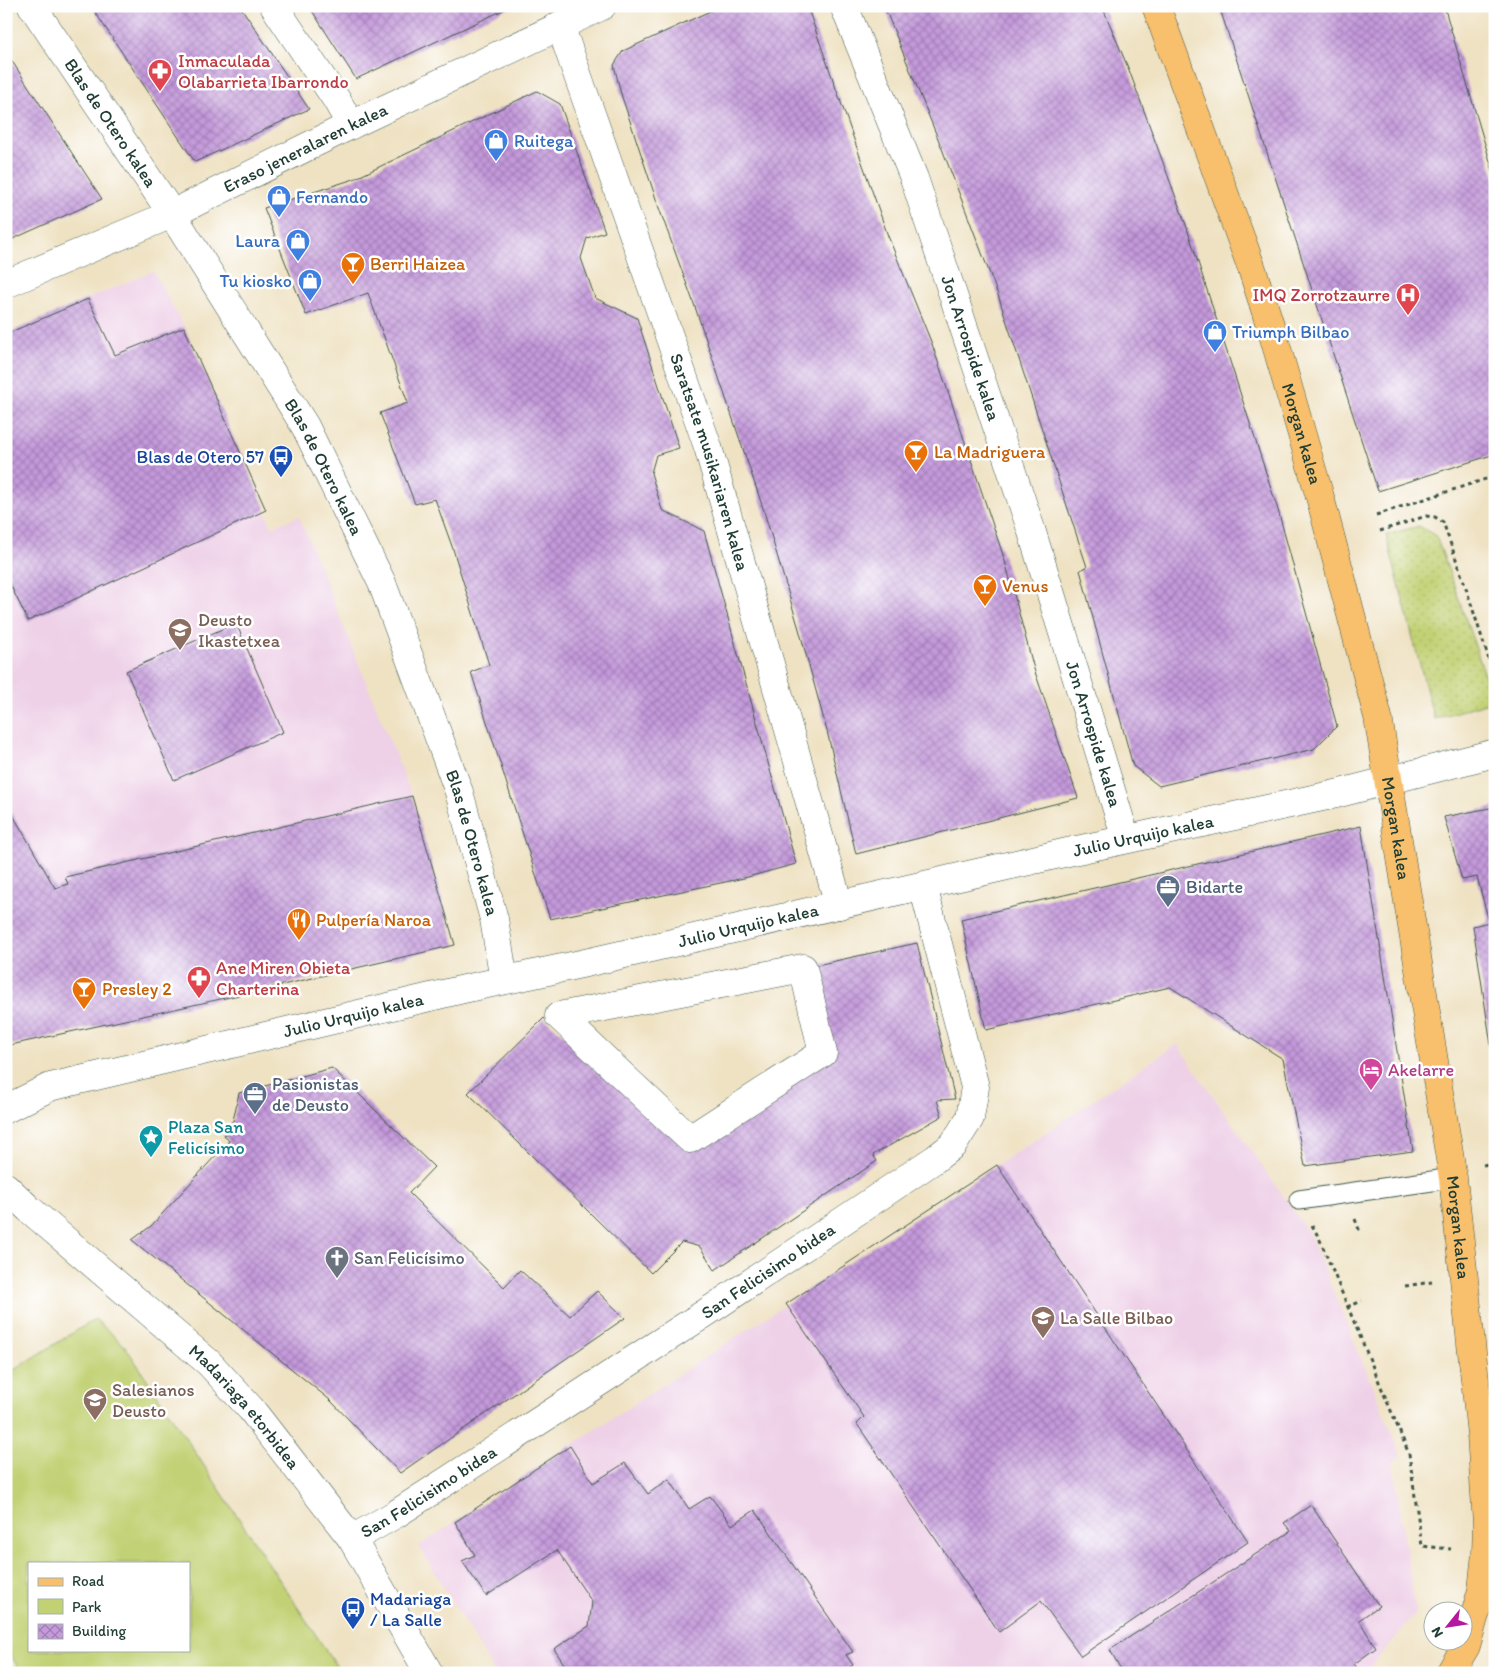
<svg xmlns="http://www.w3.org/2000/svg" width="1501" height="1679" viewBox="0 0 1501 1679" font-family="Itim,sans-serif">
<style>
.built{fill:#eed0e7}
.grass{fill:url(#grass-dots);stroke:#708754}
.park{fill:#c2d174;stroke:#708754;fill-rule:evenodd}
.building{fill:url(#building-cross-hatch)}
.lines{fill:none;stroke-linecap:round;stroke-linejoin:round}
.lane-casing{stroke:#3e5649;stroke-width:21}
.street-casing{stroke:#3e5649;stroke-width:29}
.primary-casing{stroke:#3e5649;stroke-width:29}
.path{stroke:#3e5649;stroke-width:3;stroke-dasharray:4 4;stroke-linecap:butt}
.lane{stroke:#fff;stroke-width:19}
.street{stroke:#fff;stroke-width:28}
.primary{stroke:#f8bf6c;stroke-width:28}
.labels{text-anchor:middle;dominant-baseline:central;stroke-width:5;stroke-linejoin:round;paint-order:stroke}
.health-label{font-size:18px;fill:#be3a42;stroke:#fff;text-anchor:start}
.street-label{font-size:18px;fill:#1f3d34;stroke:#fff}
.shop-label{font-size:18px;fill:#366cbe;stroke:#fff;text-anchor:start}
.food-label{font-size:18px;fill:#c56008;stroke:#fff;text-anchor:start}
.transit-label{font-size:18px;fill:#164399;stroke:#fff;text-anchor:end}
.education-label{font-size:18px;fill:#785e54;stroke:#fff;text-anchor:start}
.service-label{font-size:18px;fill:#4e5e75;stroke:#fff;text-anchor:start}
.hotel-label{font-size:18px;fill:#b23c85;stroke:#fff;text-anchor:start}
.culture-label{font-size:18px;fill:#0d838f;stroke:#fff;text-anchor:start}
.worship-label{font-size:18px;fill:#5b616d;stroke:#fff;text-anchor:start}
</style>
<defs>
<pattern id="grass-dots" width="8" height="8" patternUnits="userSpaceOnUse" patternTransform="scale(1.25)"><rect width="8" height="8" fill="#c2d174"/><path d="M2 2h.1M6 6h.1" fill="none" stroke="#a6b465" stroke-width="1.8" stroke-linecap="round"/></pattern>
<pattern id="building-cross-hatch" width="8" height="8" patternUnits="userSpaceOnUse" patternTransform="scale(1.25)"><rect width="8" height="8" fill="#c599dc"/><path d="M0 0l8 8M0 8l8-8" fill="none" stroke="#9f7eb3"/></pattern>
</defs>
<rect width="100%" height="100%" fill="#fff"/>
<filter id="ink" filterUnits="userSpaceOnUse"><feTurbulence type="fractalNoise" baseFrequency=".02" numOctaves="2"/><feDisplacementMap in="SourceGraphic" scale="10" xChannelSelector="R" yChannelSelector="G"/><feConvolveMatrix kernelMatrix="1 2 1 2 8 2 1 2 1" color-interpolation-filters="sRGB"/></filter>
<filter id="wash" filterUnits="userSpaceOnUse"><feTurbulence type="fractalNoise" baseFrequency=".0096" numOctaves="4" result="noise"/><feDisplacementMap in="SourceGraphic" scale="20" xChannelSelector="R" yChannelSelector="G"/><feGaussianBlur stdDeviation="1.12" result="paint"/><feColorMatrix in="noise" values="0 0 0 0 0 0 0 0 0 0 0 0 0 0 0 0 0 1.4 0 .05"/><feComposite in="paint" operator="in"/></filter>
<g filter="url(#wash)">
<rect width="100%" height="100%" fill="#efe2c3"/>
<!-- built -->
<g class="built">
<polygon points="153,271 184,327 272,527 299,516 412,796 65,878 68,884 55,888 6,803 6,334"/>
<polygon points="1177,1044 1310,1235 1401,1455 1393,1463 1416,1614 1365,1673 495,1673 419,1546 997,1165"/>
</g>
<!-- grass -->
<polygon class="grass" points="1419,526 1436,536 1454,585 1487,681 1495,692 1495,700 1434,719 1386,535"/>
<!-- park -->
<path class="park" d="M95,1319L125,1346L341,1673H22L6,1648V1375ZM29,1563H189V1650H29Z"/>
<g id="blocks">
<!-- building -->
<g class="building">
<polygon points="91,6 240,6 309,109 195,162"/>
<polygon points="309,6 512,6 356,79"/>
<polygon points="721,6 807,6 888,236 932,344 1005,561 1034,669 1078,798 856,854 827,731 799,629 763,508 694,304 659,208 621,94 614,65 623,51"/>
<polygon points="884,6 1102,6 1129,70 1186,225 1278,510 1337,726 1314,749 1159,786 1133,766 1080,570 1087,567 998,295 941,146"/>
<polygon points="1219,6 1444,6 1495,178 1495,454 1378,491"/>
<polygon points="6,52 102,199 6,242"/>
<polygon points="537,91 560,104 605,232 587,238 581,258 595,298 637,318 679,448 656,455 651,473 662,510 704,531 796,864 744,878 550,919 471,672 489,665 453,549 435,499 415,504 380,413 408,403 368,293 306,315 264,208 354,179"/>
<polygon points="88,299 115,355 184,327 266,510 28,621 6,576 6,334"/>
<polygon points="236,623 283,732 174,780 126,671"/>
<polygon points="412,796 455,945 248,993 6,1046 6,803 55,888 68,884 65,877"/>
<polygon points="1495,807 1495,1065 1494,1065 1473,926 1489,922 1477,877 1462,880 1444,817"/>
<polygon points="1361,826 1413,1151 1305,1166 1283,1059 1170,987 986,1030 961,919"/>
<polygon points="917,943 955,1099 937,1100 942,1116 873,1155 877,1161 715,1270 700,1247 682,1242 651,1273 468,1093 544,1018 690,1139 823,1053 803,968"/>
<polygon points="332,1068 434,1167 409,1193 504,1287 520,1270 570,1316 597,1291 625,1318 400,1473 330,1400 132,1240 151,1226 229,1141 224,1135 233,1121 239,1093"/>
<polygon points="997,1165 1248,1542 1081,1656 1041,1601 999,1632 857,1424 864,1417 786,1304"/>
<polygon points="570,1446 593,1483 625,1463 648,1494 669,1479 689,1509 710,1496 732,1525 755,1510 853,1652 846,1655 853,1665 841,1673 570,1673 554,1649 589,1626 592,1602 557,1550 486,1596 462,1561 475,1555 455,1522"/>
<polygon points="1311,1505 1379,1606 1359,1620 1376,1648 1354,1664 1358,1669 1353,1673 1123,1673 1110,1650 1291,1531 1284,1523"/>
</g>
</g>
</g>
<g filter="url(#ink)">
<use href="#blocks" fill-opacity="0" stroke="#3e5649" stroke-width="1"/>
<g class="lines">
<defs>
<polyline id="lane" points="1299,1200 1453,1178"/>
<g id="street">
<path id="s1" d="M32,6L172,214L305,426L382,583L459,792L494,919L504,980"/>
<polyline points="274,6 336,99 351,125"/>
<path id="s2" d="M844,6L914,178L1031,529L1126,839"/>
<path id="s3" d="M560,25L708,447L839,905"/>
<path id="s4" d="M6,284L172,214L351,125L602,6"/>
<polygon points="803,968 823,1053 690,1139 559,1016"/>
<path id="s5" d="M6,1109L50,1087L464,989L581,964L1068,852L1336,794L1495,753"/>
<path id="s6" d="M6,1187L29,1209L209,1363L251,1409L352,1539L429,1673"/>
<path id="s7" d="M352,1539L396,1514L707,1312L935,1159L953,1145L970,1118L975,1087L923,886"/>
</g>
<g id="primary">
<path id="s8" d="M1156,6L1252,269L1272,331L1320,497L1378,717L1453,1178L1481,1435L1487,1524L1486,1553L1482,1590L1466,1646L1450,1673"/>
</g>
</defs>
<!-- lane casing -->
<use href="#lane" class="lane-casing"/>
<!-- street casing -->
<use href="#street" class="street-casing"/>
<!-- primary casing -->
<use href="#primary" class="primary-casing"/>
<!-- path -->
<g class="path">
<polyline points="1376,515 1495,476"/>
<polyline points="1380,531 1426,516 1435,517 1443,522 1464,582 1491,666 1495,672"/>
<polyline points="1483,1165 1495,1163"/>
<polyline points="1355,1219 1360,1232"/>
<polyline points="1312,1225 1320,1240 1409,1454 1422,1546 1451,1549"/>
<polyline points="1405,1286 1432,1282"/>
<polyline points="1347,1307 1362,1301"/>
</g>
<!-- lane -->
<use href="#lane" class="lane"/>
<!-- street -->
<use href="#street" class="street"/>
<!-- primary -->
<use href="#primary" class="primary"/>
</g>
</g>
<!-- icons -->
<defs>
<symbol id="pharmacy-pin" viewBox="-11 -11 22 30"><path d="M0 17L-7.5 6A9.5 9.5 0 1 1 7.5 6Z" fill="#e0444e" stroke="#fff"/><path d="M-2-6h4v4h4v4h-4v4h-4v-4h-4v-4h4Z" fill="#fff"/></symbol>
<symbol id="shop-pin" viewBox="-11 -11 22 30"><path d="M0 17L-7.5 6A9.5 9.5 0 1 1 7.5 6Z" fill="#3f7fe0" stroke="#fff"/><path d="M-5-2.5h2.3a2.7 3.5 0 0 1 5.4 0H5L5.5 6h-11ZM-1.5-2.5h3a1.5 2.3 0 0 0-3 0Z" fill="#fff"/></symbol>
<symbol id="bar-pin" viewBox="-11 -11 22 30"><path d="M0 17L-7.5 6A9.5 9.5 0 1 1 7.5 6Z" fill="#e8710a" stroke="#fff"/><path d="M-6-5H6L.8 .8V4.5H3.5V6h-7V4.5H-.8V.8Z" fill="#fff"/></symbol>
<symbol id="hospital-pin" viewBox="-11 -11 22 30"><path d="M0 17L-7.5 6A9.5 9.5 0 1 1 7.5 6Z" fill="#e0444e" stroke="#fff"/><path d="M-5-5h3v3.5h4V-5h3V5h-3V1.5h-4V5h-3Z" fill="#fff"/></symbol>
<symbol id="bus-pin" viewBox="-11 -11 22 30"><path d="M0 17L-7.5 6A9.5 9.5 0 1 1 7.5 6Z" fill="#1a4fb4" stroke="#fff"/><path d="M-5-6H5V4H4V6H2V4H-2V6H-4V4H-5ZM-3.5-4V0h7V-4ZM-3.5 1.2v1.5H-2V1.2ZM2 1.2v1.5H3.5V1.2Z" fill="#fff"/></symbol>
<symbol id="school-pin" viewBox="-11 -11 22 30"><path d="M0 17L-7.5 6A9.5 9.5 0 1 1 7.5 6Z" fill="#8d6e63" stroke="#fff"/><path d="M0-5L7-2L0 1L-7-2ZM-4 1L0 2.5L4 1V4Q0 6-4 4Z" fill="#fff"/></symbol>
<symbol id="office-pin" viewBox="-11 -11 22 30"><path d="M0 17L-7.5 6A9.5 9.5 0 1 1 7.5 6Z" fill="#5c6f8a" stroke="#fff"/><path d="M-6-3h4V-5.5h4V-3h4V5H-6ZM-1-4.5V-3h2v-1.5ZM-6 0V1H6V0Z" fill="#fff"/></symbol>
<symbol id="restaurant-pin" viewBox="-11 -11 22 30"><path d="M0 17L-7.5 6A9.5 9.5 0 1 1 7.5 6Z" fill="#e8710a" stroke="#fff"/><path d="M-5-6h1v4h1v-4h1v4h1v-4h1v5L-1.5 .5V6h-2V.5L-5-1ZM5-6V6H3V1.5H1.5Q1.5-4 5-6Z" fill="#fff"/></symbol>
<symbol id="hotel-pin" viewBox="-11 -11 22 30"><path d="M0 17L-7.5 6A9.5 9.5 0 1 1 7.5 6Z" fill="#d1479c" stroke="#fff"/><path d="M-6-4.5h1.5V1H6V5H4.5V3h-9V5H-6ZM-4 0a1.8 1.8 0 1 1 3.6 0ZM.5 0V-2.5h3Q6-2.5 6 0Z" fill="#fff"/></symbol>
<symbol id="sight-pin" viewBox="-11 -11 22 30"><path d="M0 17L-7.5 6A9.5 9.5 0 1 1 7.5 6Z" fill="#0f9aa8" stroke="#fff"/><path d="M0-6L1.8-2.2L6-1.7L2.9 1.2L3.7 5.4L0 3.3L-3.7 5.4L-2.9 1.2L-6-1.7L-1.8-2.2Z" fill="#fff"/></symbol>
<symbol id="church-pin" viewBox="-11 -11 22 30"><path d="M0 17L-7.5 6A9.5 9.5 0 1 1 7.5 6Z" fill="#6b7280" stroke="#fff"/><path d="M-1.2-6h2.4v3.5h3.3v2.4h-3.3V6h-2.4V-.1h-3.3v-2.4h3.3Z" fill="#fff"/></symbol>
<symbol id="university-pin" viewBox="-11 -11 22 30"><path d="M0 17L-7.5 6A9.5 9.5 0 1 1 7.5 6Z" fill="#8d6e63" stroke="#fff"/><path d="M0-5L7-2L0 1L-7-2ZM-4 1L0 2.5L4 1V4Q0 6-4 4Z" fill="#fff"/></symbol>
</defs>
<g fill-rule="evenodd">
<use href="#pharmacy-pin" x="146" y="57" width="28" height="38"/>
<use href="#shop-pin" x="482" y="127" width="28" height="38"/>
<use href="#shop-pin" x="265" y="183" width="28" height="38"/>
<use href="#shop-pin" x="284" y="227" width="28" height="38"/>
<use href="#bar-pin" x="339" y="250" width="28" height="38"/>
<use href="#shop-pin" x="296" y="267" width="28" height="38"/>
<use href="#hospital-pin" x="1394" y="281" width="28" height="38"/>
<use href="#shop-pin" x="1201" y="318" width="28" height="38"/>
<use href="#bar-pin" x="902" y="438" width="28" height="38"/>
<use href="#bus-pin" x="267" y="443" width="28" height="38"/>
<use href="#bar-pin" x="971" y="572" width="28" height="38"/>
<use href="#school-pin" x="166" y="616" width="28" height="38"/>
<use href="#office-pin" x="1154" y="873" width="28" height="38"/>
<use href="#restaurant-pin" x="285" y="906" width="28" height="38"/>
<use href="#pharmacy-pin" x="185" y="964" width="28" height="38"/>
<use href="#bar-pin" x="70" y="975" width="28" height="38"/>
<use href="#hotel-pin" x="1357" y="1056" width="28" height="38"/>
<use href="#office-pin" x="241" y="1080" width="28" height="38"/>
<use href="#sight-pin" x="137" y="1123" width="28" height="38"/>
<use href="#church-pin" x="323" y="1244" width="28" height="38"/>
<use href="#school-pin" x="1029" y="1304" width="28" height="38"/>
<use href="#university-pin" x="81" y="1386" width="28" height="38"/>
<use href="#bus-pin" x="339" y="1595" width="28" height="38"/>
</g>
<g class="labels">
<!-- health labels -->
<g class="health-label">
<text x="178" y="61">Inmaculada<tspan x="178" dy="21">Olabarrieta Ibarrondo</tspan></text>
<text x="1390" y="295" text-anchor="end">IMQ Zorrotzaurre</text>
<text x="216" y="968">Ane Miren Obieta<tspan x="216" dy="21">Charterina</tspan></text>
</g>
<!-- street labels -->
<g class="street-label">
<text stroke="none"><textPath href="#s1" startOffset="141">Blas de Otero kalea</textPath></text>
<text stroke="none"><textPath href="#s4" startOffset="329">Eraso jeneralaren kalea</textPath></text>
<text stroke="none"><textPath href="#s2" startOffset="365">Jon Arrospide kalea</textPath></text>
<text stroke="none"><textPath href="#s8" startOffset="452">Morgan kalea</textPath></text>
<text stroke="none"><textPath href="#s3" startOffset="462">Saratsate musikariaren kalea</textPath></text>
<text stroke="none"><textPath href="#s1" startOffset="546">Blas de Otero kalea</textPath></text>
<text stroke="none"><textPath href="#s2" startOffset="770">Jon Arrospide kalea</textPath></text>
<text stroke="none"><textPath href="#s8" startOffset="858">Morgan kalea</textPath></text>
<text stroke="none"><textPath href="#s5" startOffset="1171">Julio Urquijo kalea</textPath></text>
<text stroke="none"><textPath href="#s1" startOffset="951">Blas de Otero kalea</textPath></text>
<text stroke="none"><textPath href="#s5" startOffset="766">Julio Urquijo kalea</textPath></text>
<text stroke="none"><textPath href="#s5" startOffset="361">Julio Urquijo kalea</textPath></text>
<text stroke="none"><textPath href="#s8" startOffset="1262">Morgan kalea</textPath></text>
<text stroke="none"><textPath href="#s7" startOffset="495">San Felicisimo bidea</textPath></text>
<text stroke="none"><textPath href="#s6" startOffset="325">Madariaga etorbidea</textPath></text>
<text stroke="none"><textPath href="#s7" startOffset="90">San Felicisimo bidea</textPath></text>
</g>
<!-- shop labels -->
<g class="shop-label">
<text x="514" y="141">Ruitega</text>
<text x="296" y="197">Fernando</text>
<text x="280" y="241" text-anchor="end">Laura</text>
<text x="292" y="281" text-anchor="end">Tu kiosko</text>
<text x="1232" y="332">Triumph Bilbao</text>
</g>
<!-- food labels -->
<g class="food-label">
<text x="370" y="264">Berri Haizea</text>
<text x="934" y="452">La Madriguera</text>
<text x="1002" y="586">Venus</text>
<text x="316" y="920">Pulpería Naroa</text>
<text x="102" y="989">Presley 2</text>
</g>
<!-- transit labels -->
<g class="transit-label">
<text x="264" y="457">Blas de Otero 57</text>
<text x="370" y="1599" text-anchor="start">Madariaga<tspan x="370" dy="21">/ La Salle</tspan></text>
</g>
<!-- education labels -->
<g class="education-label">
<text x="198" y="620">Deusto<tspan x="198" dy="21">Ikastetxea</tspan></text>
<text x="1060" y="1318">La Salle Bilbao</text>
<text x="112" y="1390">Salesianos<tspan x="112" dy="21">Deusto</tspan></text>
</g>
<!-- service labels -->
<g class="service-label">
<text x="1186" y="887">Bidarte</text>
<text x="272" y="1084">Pasionistas<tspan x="272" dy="21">de Deusto</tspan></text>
</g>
<!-- hotel labels -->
<g class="hotel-label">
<text x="1388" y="1070">Akelarre</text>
</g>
<!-- culture labels -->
<g class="culture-label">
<text x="168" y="1127">Plaza San<tspan x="168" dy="21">Felicísimo</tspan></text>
</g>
<!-- worship labels -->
<g class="worship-label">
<text x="354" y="1258">San Felicísimo</text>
</g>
</g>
<!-- margin -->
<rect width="1501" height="1679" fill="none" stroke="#fff" stroke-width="25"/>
<!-- legend -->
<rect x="28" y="1562" width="162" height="90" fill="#ffffff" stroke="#a5b1ae"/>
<rect x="38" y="1578" width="25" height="8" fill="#f8bf6c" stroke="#a5b1ae"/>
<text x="72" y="1586" font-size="15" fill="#1f3d34">Road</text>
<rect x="38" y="1599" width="25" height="15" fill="#c2d174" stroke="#a5b1ae"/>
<text x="72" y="1612" font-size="15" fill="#1f3d34">Park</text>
<rect x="38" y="1624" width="25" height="15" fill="url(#building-cross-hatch)" stroke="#a5b1ae"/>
<text x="72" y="1636" font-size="15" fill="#1f3d34">Building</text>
<!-- north arrow -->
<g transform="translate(1448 1626) rotate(240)"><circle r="24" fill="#ffffff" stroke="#a5b1ae"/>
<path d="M0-4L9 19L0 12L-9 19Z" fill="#b5179e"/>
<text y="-8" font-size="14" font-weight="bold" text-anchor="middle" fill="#1f3d34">N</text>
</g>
</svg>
